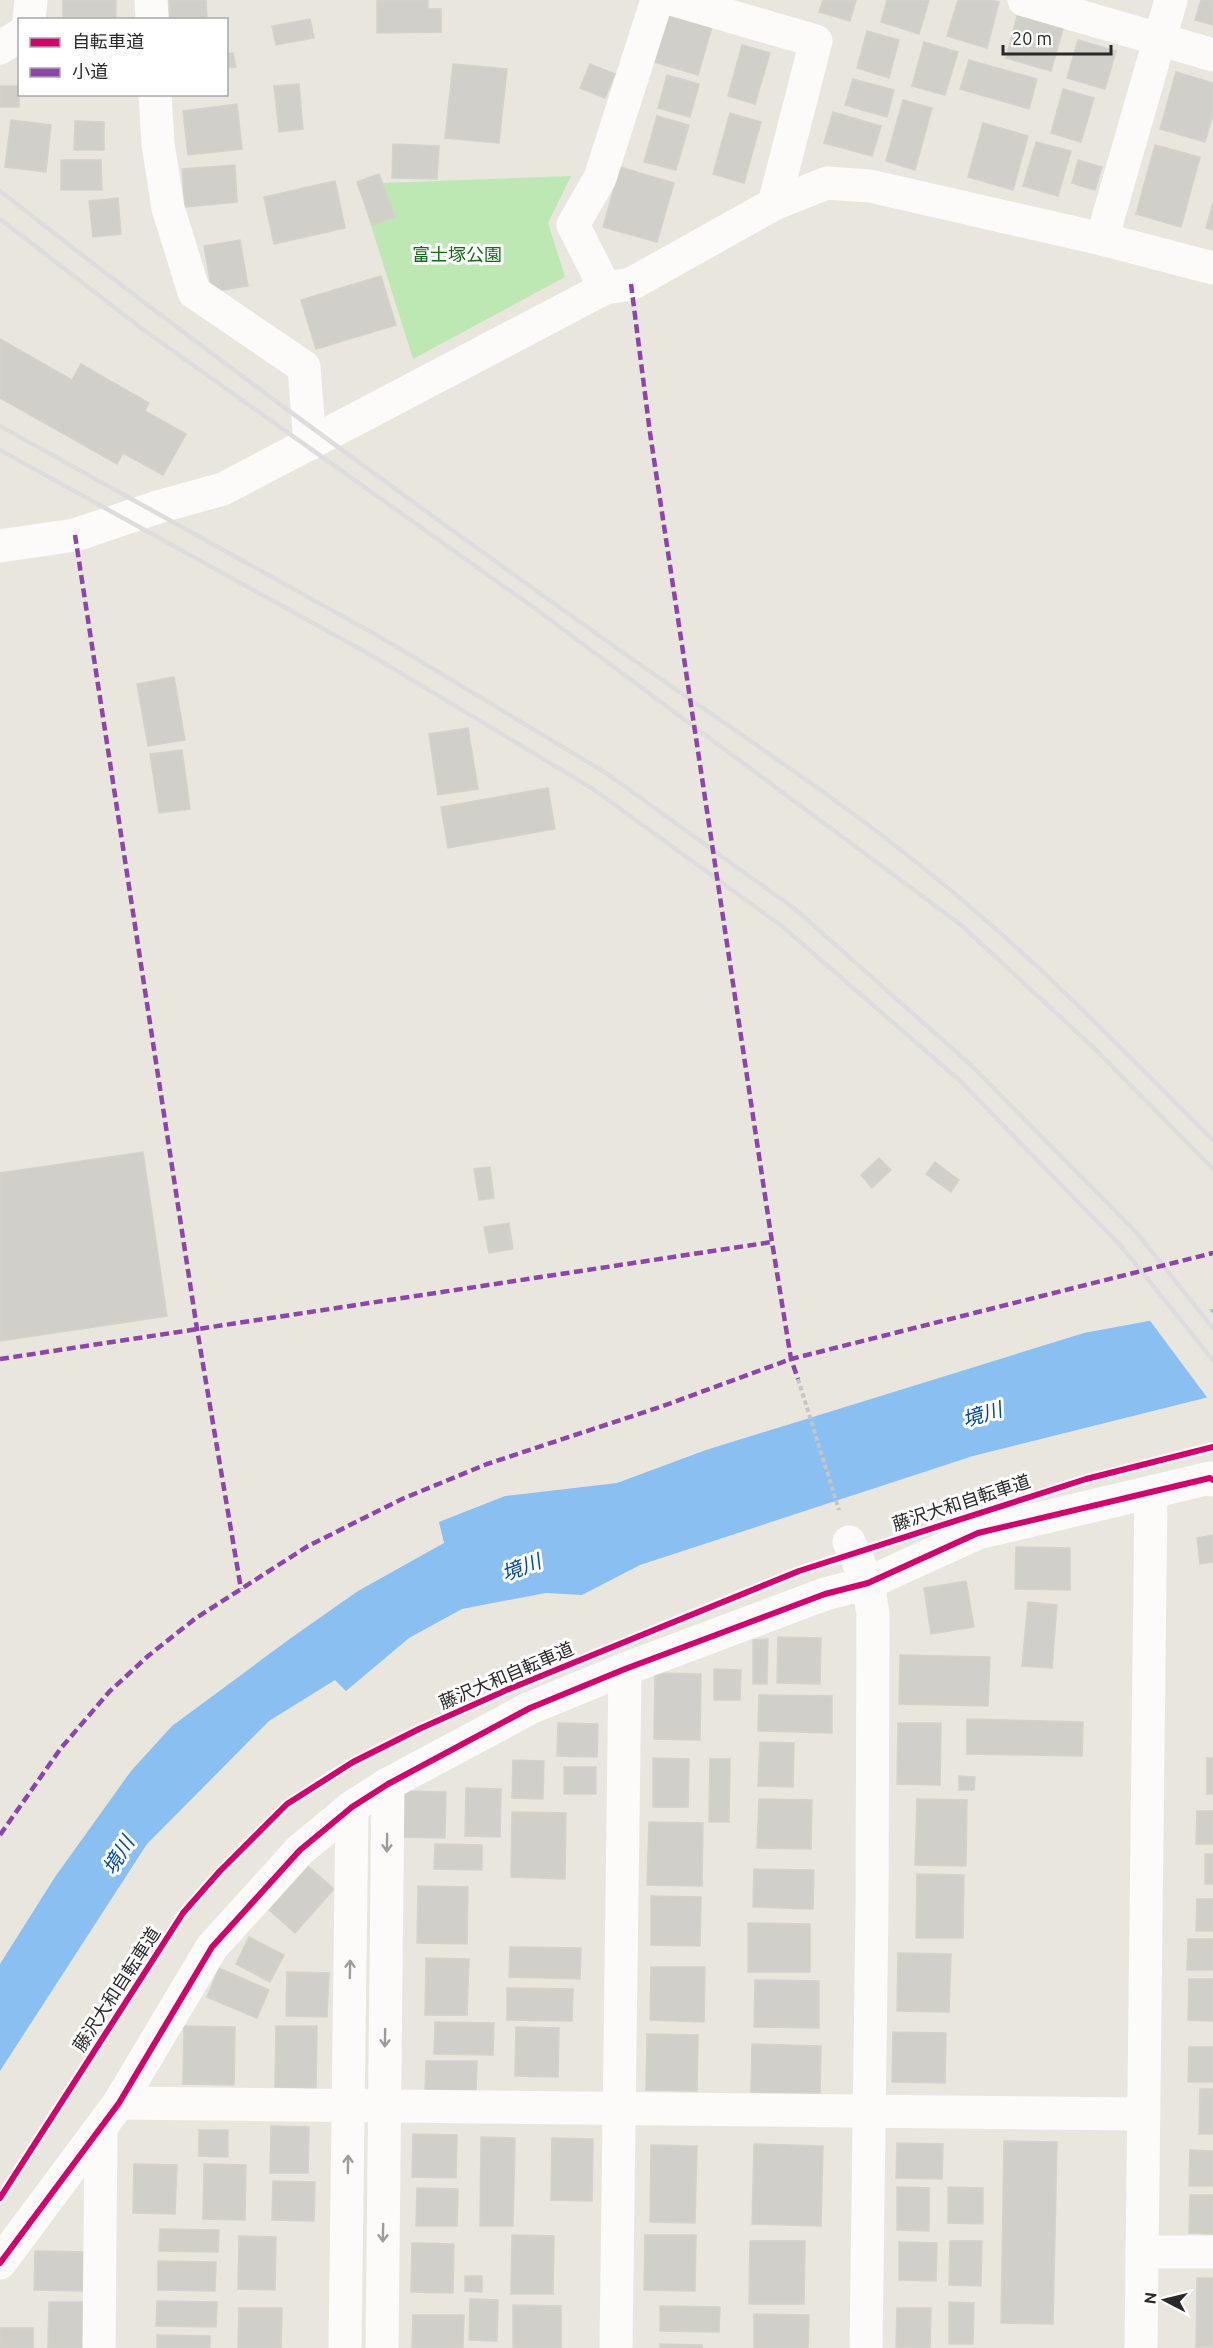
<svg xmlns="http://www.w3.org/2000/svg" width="1213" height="2348" viewBox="0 0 1213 2348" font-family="Ubuntu,'Noto Sans JP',sans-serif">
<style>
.green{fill:#bee8b3}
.water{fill:#8abff2}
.pier{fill:#e9e6de}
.building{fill:#d1cfc9;stroke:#d4d2ca;stroke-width:1.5}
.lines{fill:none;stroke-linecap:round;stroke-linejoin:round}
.path{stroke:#c6c5c4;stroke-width:4;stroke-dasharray:4.5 3;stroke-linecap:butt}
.minor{stroke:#fcfbfa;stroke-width:33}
.rail{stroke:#ddddde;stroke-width:4.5}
.quiet{stroke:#8e44ad;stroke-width:4.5;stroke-dasharray:9 4.5;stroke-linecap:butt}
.cycleway-casing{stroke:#fff;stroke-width:10}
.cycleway{stroke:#d6006c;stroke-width:6}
.oneway{stroke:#9d9c9c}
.labels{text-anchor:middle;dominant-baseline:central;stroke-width:6;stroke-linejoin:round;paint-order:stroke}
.park-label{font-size:18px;fill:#126d15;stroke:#fff}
.street-label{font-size:18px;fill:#292929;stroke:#fff}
.water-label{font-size:20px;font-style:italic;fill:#0047a7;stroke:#fff}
</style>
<rect width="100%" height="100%" fill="#e9e6de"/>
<!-- green -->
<polygon class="green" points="571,176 548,223 565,277 413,359 358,184"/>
<!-- water -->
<polygon class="water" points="1213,1309 1213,1396 973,1456 640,1565 582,1595 546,1593 462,1609 409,1638 346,1691 335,1680 269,1721 147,1844 0,2071 0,1964 55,1877 131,1771 172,1726 291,1638 358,1591 444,1543 439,1522 505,1496 617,1483 706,1450 1084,1333"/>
<!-- pier -->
<polygon class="pier" points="1207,1307 1213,1314 1213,1399 1209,1400 1148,1318"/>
<!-- building -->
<g class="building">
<rect x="63" y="0" width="53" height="20"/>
<polygon points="169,0 206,0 207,20 170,20"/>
<polygon points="377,0 428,0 428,9 441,9 441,32 377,33"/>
<polygon points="823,0 856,0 850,21 819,12"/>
<polygon points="887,0 929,0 919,34 881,22"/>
<polygon points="958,0 991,0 999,2 987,48 947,36"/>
<polygon points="1201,0 1213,0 1213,25 1195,20"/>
<polygon points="1019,9 1065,22 1051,71 1006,58"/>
<polygon points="667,14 712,27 698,75 654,62"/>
<polygon points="310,19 314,38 276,45 272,26"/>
<polygon points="867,31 899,40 889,78 857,68"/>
<polygon points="1078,40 1116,51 1105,89 1067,78"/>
<polygon points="924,42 958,52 945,95 912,86"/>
<polygon points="742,45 770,53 755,104 728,96"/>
<polygon points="233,53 236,67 226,68 226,54"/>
<polygon points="969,60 1037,79 1029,109 960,89"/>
<polygon points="453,64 507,69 499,143 445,138"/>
<polygon points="590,64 615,74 605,98 580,88"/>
<polygon points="1176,72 1213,83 1213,114 1205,142 1160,129"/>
<polygon points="667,75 699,84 690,117 658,108"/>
<polygon points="853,79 894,90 887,117 845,105"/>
<polygon points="299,84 303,129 279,132 274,86"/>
<rect x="0" y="86" width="19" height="21"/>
<polygon points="1063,89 1094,98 1081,142 1051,133"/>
<polygon points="903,100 932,108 915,170 886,161"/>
<polygon points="237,104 242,149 188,155 183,111"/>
<polygon points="833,112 881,126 872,156 824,143"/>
<polygon points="730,113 761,122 744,183 713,174"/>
<polygon points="657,116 689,125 676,170 644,162"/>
<polygon points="11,120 51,125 46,172 5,167"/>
<polygon points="75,121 104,122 104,150 74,150"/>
<polygon points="983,123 1028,136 1013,190 968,177"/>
<polygon points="1036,142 1071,151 1058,196 1023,186"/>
<polygon points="393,144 439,146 437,179 392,178"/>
<polygon points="1155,145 1200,157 1181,227 1136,214"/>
<polygon points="61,160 101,160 102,190 61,190"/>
<polygon points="1078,160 1102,167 1095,190 1072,183"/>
<polygon points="235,165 237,202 185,207 182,169"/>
<polygon points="620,167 674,183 657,242 603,227"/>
<polygon points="379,174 395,217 372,225 357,182"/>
<polygon points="335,181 345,228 274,244 264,197"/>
<polygon points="118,198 121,234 93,237 89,201"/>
<polygon points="1213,203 1213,230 1206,228"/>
<polygon points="240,240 248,286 212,292 204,246"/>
<polygon points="381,276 396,325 316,349 301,300"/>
<polygon points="0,339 72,380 81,364 149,403 145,411 186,434 163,475 123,453 117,464 0,398"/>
<polygon points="174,677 185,740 148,746 137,684"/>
<polygon points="468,728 478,789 438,795 429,734"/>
<polygon points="182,750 190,809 159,813 150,754"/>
<polygon points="548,788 555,829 448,848 441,807"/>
<polygon points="143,1152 167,1316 0,1341 0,1173"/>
<polygon points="879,1158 891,1170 872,1188 861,1175"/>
<polygon points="935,1162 959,1180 951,1192 926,1174"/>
<polygon points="490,1167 494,1198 479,1200 474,1169"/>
<polygon points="509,1223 513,1249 489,1253 484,1227"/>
<polygon points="1213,1535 1213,1562 1200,1564 1197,1538"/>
<polygon points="1016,1547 1070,1548 1070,1590 1015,1589"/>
<polygon points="966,1581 974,1627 931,1634 924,1588"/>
<polygon points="1028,1602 1057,1605 1052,1668 1022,1666"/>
<polygon points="778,1637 821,1638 820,1684 777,1683"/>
<polygon points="768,1639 767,1684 753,1684 753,1640"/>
<polygon points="900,1655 990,1657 988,1706 899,1704"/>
<polygon points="714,1669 741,1670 740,1700 714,1700"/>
<polygon points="655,1673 701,1674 700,1740 654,1739"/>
<polygon points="759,1695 832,1696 832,1733 758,1731"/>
<polygon points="967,1719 1083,1722 1082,1756 967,1754"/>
<polygon points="558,1723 598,1724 597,1757 557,1756"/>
<polygon points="898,1723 941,1723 940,1785 897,1784"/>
<polygon points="760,1742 794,1743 793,1787 758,1786"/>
<polygon points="653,1758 689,1759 688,1807 653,1807"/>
<rect x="1207" y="1758" width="6" height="36"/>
<polygon points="710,1759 730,1759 729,1822 709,1822"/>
<polygon points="513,1760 544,1761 543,1799 512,1798"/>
<rect x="564" y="1767" width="32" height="27"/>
<polygon points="959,1776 975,1777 974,1790 959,1790"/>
<polygon points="466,1788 501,1789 500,1837 465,1836"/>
<polygon points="403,1791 446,1792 445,1838 402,1837"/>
<polygon points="759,1799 812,1800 811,1849 757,1848"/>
<polygon points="917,1799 967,1800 966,1866 915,1865"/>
<polygon points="1197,1811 1213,1811 1213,1844 1196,1844"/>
<polygon points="512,1812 566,1813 565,1879 511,1877"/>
<polygon points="649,1822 703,1823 702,1886 647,1885"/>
<polygon points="435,1844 482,1845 482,1870 434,1869"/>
<rect x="1205" y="1854" width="8" height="30"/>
<polygon points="308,1866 334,1889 295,1933 269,1910"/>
<polygon points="754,1869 814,1870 813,1909 753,1907"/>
<polygon points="917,1874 964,1875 963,1938 916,1938"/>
<polygon points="418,1886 468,1887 467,1944 417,1943"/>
<polygon points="651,1896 701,1897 700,1946 651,1945"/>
<polygon points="1197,1899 1213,1899 1213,1931 1196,1931"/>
<polygon points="748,1923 810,1924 810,1972 748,1972"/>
<polygon points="249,1937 284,1955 270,1982 236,1964"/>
<polygon points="1188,1939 1213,1939 1213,1970 1187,1970"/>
<polygon points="510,1947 581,1948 580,1979 509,1977"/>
<polygon points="898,1953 951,1954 949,2012 897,2011"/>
<polygon points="426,1958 469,1959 467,2015 425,2015"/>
<polygon points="651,1967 705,1967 704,2022 650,2020"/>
<polygon points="219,1968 269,1990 257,2018 207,1997"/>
<polygon points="287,1972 329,1973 327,2017 286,2016"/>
<polygon points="1189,1979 1213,1979 1213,2021 1188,2020"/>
<polygon points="755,1980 819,1981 819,2028 754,2027"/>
<polygon points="507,1988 573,1989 572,2021 507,2020"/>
<polygon points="435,2022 494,2023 493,2055 434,2054"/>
<polygon points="184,2026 235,2027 234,2085 183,2084"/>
<polygon points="276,2026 317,2026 316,2088 275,2087"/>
<polygon points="516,2027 559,2028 558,2077 515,2076"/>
<polygon points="893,2032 946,2033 945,2083 892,2082"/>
<polygon points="647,2034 698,2035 697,2091 646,2090"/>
<polygon points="752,2044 821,2046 820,2093 751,2092"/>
<polygon points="1189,2047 1213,2047 1213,2082 1188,2082"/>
<polygon points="426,2061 477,2061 476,2090 425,2090"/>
<polygon points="1200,2089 1213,2089 1213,2134 1199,2134"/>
<polygon points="271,2126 309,2127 308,2173 270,2173"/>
<polygon points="199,2130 228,2130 228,2157 199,2156"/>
<polygon points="413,2134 457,2135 456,2178 412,2177"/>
<polygon points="481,2137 515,2138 513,2226 480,2226"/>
<polygon points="552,2138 593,2139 592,2201 551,2200"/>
<polygon points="1004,2141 1057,2142 1053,2324 1001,2323"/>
<polygon points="897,2143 943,2144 942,2179 896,2178"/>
<polygon points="754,2144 823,2146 821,2226 752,2224"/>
<polygon points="651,2145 697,2146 695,2223 650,2222"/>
<polygon points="1190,2150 1213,2151 1213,2186 1189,2186"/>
<polygon points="134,2164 177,2165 175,2214 133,2213"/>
<polygon points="204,2164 246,2165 245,2220 203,2219"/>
<polygon points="273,2181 315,2182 314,2221 272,2220"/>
<polygon points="897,2187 929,2188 929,2231 897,2230"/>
<polygon points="948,2187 983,2188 983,2224 948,2223"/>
<polygon points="417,2188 458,2189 457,2226 416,2226"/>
<polygon points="1190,2195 1213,2195 1213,2234 1189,2233"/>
<polygon points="160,2229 219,2230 218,2252 159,2251"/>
<polygon points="512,2235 554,2236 553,2294 511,2294"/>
<polygon points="645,2235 696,2235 695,2291 644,2290"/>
<polygon points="239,2236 276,2237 275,2290 238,2289"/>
<polygon points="750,2241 805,2241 804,2304 749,2304"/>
<polygon points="950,2241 982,2241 981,2286 949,2285"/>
<polygon points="899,2242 937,2243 936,2281 899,2280"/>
<polygon points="412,2243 454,2244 453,2293 411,2292"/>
<polygon points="35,2251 86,2252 85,2291 34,2290"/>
<polygon points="158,2261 216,2262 215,2291 158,2290"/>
<polygon points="465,2276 482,2276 482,2292 465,2291"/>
<polygon points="1197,2278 1213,2278 1213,2347 1196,2347"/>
<polygon points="470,2299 498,2300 497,2341 469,2340"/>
<polygon points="157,2301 217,2302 216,2327 156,2326"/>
<polygon points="49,2302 85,2302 84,2348 48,2348"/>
<polygon points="949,2302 974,2303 973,2344 949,2344"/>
<polygon points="513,2305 561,2306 561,2348 513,2348"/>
<polygon points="660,2306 720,2307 719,2332 660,2331"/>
<polygon points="239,2308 282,2308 281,2348 238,2348"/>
<polygon points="897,2308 931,2308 930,2348 896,2347"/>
<polygon points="754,2314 809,2315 808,2348 754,2348"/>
<polygon points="413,2315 464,2315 463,2348 412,2348"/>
<rect x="0" y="2328" width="33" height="20"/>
<polygon points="157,2335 210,2336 210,2348 157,2348"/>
<polygon points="660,2344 702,2345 702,2348 660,2348"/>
</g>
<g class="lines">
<!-- path -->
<polyline class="path" points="798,1379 839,1510"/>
<!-- minor -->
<g class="minor">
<polyline points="151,0 152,20"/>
<polyline points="674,0 816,41 774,204"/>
<polyline points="1024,0 1213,55"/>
<polyline points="29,20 31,0"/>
<polyline points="0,48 20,35"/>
<polyline points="155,94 158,144 168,208 194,292 304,367 310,444"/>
<polyline points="1102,239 1171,0"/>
<polyline points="605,288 573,225 600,178 657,0"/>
<polyline points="0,546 75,535 158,507 223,489 605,288 631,284 774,204 827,183 870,186 1102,239 1213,268"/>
<polyline points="849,1542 868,1583 873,1614 872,1907 866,2348"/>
<polyline points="119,2103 1143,2114"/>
<polyline points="1142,2252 1213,2252"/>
<polyline points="0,2263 119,2103 212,1947 300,1850 352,1807 388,1784 530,1708 625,1669 825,1594 868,1583 978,1533 1210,1478 1213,1480"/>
<polyline points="99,2348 101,2128"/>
<polyline points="345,2348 352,1807"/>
<polyline points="382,2348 388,1784"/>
<polyline points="616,2348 625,1669"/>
<polyline points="1141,2348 1151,1492"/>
</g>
<!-- rail -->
<g class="rail">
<path d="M0,191C197,346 400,494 604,639C724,725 849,803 961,899C1050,974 1131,1058 1213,1140"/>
<polyline points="0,219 145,331 533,607 961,925 1095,1049 1213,1169"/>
<polyline points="0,426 380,637 606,773 795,909 971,1065 1136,1232 1213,1328"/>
<polyline points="0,450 369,654 593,789 783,927 958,1079 1121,1246 1213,1360"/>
</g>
<!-- quiet -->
<g class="quiet">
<polyline points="631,284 650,433 772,1242 791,1359 798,1379"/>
<polyline points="75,535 197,1329 241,1589"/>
<polyline points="0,1359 772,1242"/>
<polyline points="0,1835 61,1748 109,1692 148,1656 196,1618 308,1546 402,1499 487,1464 663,1406 791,1359 1213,1253"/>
</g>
<defs>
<g id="cycleway">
<polyline points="0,2198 183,1913 219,1872 287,1804 353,1762 419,1729 509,1689 799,1571 1086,1479 1213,1447"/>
<polyline points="0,2263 119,2103 212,1947 300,1850 352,1807 388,1784 530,1708 625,1669 825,1594 868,1583 978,1533 1210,1478 1213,1480"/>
</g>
</defs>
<!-- cycleway casing -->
<use href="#cycleway" class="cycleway-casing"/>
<!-- cycleway -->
<use href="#cycleway" class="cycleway"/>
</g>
<!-- one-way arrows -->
<defs><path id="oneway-shaft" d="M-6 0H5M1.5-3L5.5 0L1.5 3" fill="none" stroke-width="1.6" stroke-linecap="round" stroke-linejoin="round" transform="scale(1.5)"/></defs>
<g class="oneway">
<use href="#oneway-shaft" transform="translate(387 1843) rotate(91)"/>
<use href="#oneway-shaft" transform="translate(350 1969) rotate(-89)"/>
<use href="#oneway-shaft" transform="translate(385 2038) rotate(91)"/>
<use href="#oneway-shaft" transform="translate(348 2164) rotate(-89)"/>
<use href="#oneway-shaft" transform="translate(383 2233) rotate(91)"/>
</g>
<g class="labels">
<!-- park labels -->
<g class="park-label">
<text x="457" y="254">富士塚公園</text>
</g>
<!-- street labels -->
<g class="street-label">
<text transform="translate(961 1502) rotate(-18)">藤沢大和自転車道</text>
<text transform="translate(506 1675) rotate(-23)">藤沢大和自転車道</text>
<text transform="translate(116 1989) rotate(-57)">藤沢大和自転車道</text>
</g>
<!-- water labels -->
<g class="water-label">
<text transform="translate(982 1414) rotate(-17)">境川</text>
<text transform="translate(521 1567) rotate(-21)">境川</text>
<text transform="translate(118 1855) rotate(-58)">境川</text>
</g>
</g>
<!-- legend -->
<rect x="18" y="18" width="210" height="78" fill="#ffffff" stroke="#a9a9a9" stroke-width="1.5"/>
<rect x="30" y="38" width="30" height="9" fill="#d6006c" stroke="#a9a9a9" stroke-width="1.5"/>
<text x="72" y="48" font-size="18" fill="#292929">自転車道</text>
<rect x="30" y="68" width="30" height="9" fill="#8e44ad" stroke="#a9a9a9" stroke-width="1.5"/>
<text x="72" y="78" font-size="18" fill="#292929">小道</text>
<!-- north arrow -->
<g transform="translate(1165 2300) rotate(277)" stroke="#ffffff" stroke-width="4.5" paint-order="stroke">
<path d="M0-4.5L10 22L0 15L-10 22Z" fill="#292929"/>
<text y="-9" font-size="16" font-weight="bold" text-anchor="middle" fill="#292929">N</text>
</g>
<!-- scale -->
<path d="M1003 45v9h108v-9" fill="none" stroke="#292929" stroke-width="3"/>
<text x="1012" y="45" font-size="18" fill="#292929" stroke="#ffffff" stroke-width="4.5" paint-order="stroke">20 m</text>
</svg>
